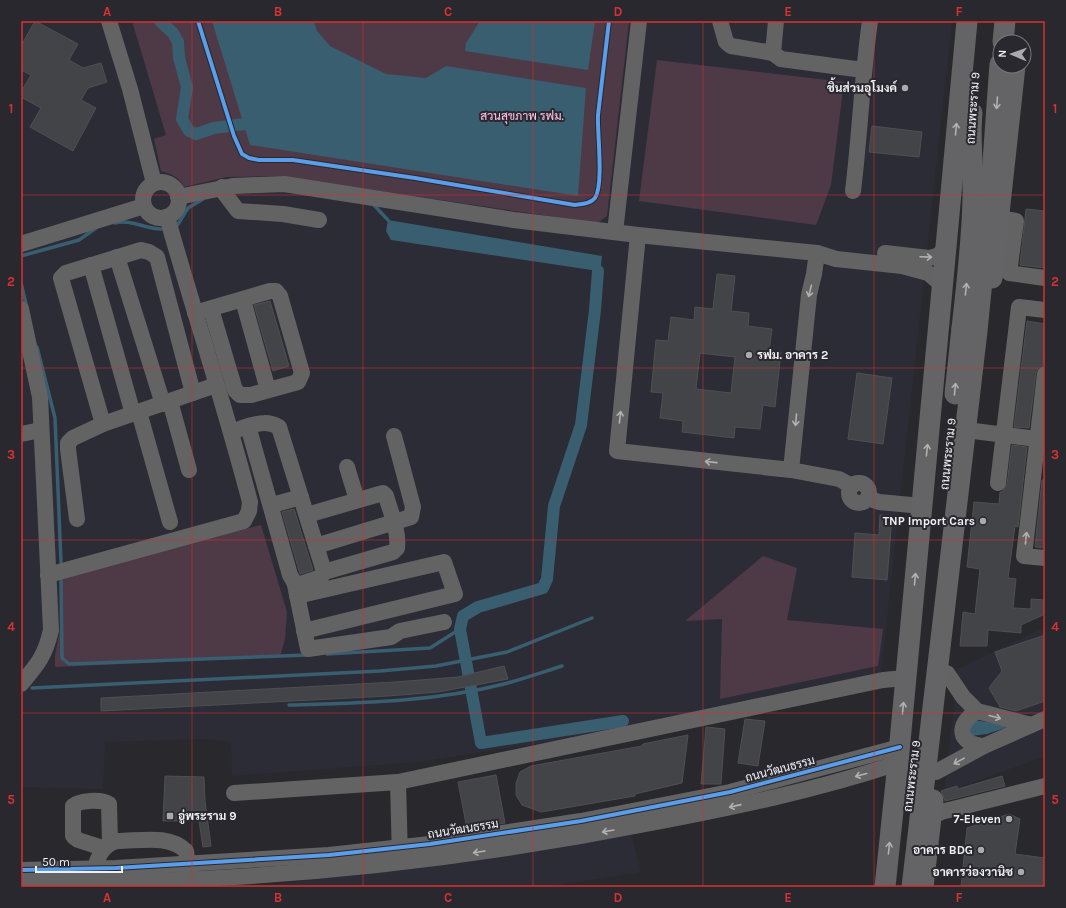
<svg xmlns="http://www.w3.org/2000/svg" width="1066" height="908" viewBox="0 0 1066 908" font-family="Karla,Sarabun,sans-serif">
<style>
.built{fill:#2c2c37}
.green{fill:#4e3947}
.water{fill:#385e70}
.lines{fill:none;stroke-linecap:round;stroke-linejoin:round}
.stream{stroke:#385e70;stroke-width:3.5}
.canal{stroke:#385e70;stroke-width:12}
.building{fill:#434447;stroke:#4f4f52;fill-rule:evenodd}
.minor{stroke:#646364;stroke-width:16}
.major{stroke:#646466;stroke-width:21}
.major-bridge{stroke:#646466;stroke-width:21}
.cycleway-casing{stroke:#28282e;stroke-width:6}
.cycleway{stroke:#5a9eea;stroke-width:4}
.oneway{stroke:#b1b1b4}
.oneway2{stroke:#b1b1b3}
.grid{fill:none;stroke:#d73232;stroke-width:1;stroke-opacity:0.55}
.poi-dot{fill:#aaaaae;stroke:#28282e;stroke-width:1.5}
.labels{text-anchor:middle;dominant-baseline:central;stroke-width:4;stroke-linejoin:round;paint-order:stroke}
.poi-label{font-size:12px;font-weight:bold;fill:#f0f0f4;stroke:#28282e;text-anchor:end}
.street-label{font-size:12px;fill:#f0f0f4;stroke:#28282e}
.park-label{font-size:12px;fill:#ffc0e7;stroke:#28282e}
.neatline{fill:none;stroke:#d73232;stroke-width:1.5}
.grid-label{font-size:13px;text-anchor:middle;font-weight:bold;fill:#d73232}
</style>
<rect width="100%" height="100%" fill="#29292d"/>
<!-- built -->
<g class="built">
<polygon points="21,21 952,21 881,673 613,732 418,762 232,776 231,742 207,739 105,742 103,789 21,787"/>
<polygon points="1045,627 1045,756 944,793 958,669"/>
<polygon points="630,830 641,872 546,887 222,887 272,885 414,867"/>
</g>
<!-- green -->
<g class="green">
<path d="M132,21H629L607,216L599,222H589L278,176L227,177L184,187C179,177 172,174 161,171L154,139L166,135Z"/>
<polygon points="657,60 844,82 831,185 816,225 639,201"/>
<polygon points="261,525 287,612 285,639 280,657 55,667 55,656 63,612 60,576"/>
<polygon points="763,556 797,568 787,620 883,629 878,666 720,699 722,619 685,621"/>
</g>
<!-- water -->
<g class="water">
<polygon points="212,21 314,21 317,31 330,46 386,74 426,78 446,66 586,88 578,196 250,145"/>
<polygon points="480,21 595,21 588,70 465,51 466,43"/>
<polygon points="388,220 602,256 601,265 598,271 391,240 386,231"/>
<polygon points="974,720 1007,725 1008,727 987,734 971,736 969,722"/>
</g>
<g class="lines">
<!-- stream -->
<g class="stream">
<polyline points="372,203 388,220"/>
<path d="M115,223C132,219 145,229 161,229"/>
<polyline points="175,229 188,208 203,199"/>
<polyline points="21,256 79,240 96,228"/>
<polyline points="21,283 27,308"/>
<polyline points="37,347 55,418 61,562"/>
<polyline points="61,581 62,658 69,664 307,655"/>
<polyline points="327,654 430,648 460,629"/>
<polyline points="32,688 380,671 436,666 507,652 592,618"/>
<path d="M289,705C361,703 433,702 504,684C523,679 543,672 562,666"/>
</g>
<!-- canal -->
<g class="canal">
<polyline points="160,21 173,33 178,42 179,58 187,87 182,119 189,131 196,134 214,128 244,124"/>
<polyline points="598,271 595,310 581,425 554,506 547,579 543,588 478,607 463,616 460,629 481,743 623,721"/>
</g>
</g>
<!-- building -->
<g class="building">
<polygon points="35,21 78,44 69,60 83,68 101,63 107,82 88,88 81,100 96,108 73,151 30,127 41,108 21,97 21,92 31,75 21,70 21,46"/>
<polygon points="872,126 922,132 919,157 869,152"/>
<polygon points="1026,209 1045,211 1045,268 1020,265"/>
<path d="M717,274L735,276L731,311L749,313L748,326L772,329L769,351L781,352L775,407L763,405L760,429L735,427L734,438L682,432L683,421L660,418L663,393L651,392L656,340L668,341L671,317L694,320L695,307L713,309ZM700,353L735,357L731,393L696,389Z"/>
<polygon points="270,301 289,366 273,371 254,305"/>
<polygon points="1027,321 1045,324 1043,365 1038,368 1036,373 1029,428 1014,427"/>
<polygon points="857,373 892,378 883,444 848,439"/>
<polygon points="1012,445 1027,447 1018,527 1015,526 1008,578 1016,579 1013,608 1031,609 1031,599 1045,600 1045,614 1021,625 1021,633 988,630 987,646 960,646 963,612 975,614 980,569 967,567 974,502 999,504 1000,492 1002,492 1007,484"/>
<polygon points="1042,480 1045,480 1045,548 1035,547"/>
<polygon points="294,509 313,570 300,574 282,512"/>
<polygon points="880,515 892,516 887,580 852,577 855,533 879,535"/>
<polygon points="1045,635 1045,701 1016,711 1000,707 989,688 1002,671 995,652"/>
<polygon points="504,666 508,679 438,692 388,696 101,711 101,698 395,682 458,677"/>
<polygon points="745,719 765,721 758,766 738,763"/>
<polygon points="706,727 725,729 721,784 701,784"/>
<polygon points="688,735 682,783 635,794 635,796 541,812 522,805 516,795 516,783 520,772 531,766 642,746 643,744"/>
<polygon points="496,775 505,823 467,829 458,782"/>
<polygon points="165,776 204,777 205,801 211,846 203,847 199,821 163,821"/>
<polygon points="1002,776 1005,786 945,801 941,791 957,786 958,789"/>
<polygon points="1009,814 1020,819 1015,854 1045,858 1045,887 961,887 967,828"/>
</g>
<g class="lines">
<!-- minor -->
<g class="minor">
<polyline points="109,21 130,89 154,183"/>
<polyline points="720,21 726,42 731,46 773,53"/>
<polyline points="776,21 773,53 781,59 863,70"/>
<circle cx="161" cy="200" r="18"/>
<polyline points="222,187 225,194 238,211 283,214 319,220"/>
<path d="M853,191C860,134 862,77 870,21"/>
<polyline points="178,197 233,186 284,184 514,220 638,235 817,253 836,259 902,266 928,273 942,285"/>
<polyline points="999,218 1016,221 1009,273 1045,278"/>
<polyline points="615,232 639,21"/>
<polyline points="638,235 617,451 791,470 809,295 814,274 817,253"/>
<polyline points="21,244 144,206"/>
<polyline points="885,253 929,258 937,256 945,250"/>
<polyline points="117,257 163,404"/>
<polyline points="91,265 133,414"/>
<polyline points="243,300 268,390"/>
<path d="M21,309L40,397L51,630C45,656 38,664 21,684"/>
<polyline points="195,313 270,291 276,291 280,296 302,373 298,382 251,395 240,395 235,390 211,309"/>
<polyline points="1045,374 1024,556 1045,558"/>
<polyline points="170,401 189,470"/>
<polyline points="139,412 170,522"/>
<polyline points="103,424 61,278 66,273 141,250 149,252 157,257 193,393"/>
<polyline points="974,431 1045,440"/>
<path d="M231,432L248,426L290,575L294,582L300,584L321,577L324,572L322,565L279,427C268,421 260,423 248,426"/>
<polyline points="21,434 41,430"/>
<polyline points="347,467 357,500"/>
<polyline points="791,470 839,479 852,486"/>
<circle cx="859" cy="493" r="10"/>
<polyline points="998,483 1019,307 1045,310"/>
<polyline points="868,498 879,502 922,506"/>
<polyline points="272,505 301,497"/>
<path d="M307,515L383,493L386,496C391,513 399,531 397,548L393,552L324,572"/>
<polyline points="77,519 68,449 68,443 73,438 103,424 216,385"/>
<polyline points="316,546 411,517 413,507 394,436"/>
<path d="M48,575L244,521L249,511L250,502C225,406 194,312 167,217"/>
<polyline points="295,585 308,649 391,637 400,631 444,622"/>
<polyline points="297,596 444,562 455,594 304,631"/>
<polyline points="947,673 963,697 977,711 1031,725"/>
<path d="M977,711C955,725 958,744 984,746"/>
<polyline points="936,772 984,746 1045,719"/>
<polyline points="234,793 398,782"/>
<polyline points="931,817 941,812 1045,786"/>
<path d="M103,848L78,840L73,836V806C80,800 102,799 109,804L110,843"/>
<polyline points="400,858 398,782 883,680 905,678"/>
<polyline points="21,870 116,868 329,855 430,844 581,821 730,792 900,747"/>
<path d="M94,878C95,862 101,845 117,841C140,841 169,834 186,851L189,873"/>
<path d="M21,882C232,885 444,864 651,823C734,807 818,790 898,763"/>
</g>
<!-- major -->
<g class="major">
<polyline points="1003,42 1005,21"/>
<polyline points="992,278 1015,66"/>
<path d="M962,328C967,285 972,242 973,199C974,170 969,143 972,113"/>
<polyline points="885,887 898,763 967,21"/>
<polyline points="923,887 933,800"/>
</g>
<!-- major-bridge -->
<g class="major-bridge">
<polyline points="955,394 962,328"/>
<polyline points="912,887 977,331 991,190 1000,64"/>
</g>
<defs>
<g id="cycleway">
<path d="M198,21L234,136L242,154L249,158L259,160H293L415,178L575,205C582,204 590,204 595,198C604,184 597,132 598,115L609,21"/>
<polyline points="21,870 116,868 329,855 430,844 581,821 730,792 900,747"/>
</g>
</defs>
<!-- cycleway casing -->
<use href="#cycleway" class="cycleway-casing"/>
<!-- cycleway -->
<use href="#cycleway" class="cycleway"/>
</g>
<!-- one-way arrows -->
<defs><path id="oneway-shaft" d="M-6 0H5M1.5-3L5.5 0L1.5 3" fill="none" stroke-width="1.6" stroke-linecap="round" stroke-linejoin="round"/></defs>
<g class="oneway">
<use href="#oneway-shaft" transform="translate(997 103) rotate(94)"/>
<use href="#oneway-shaft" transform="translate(956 129) rotate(-85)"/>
<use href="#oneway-shaft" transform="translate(966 289) rotate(-84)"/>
<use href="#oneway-shaft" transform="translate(955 389) rotate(-84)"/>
<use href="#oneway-shaft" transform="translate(927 450) rotate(-84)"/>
<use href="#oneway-shaft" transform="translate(915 579) rotate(-85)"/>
<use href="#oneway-shaft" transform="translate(903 708) rotate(-85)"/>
<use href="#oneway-shaft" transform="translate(889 848) rotate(-84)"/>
</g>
<g class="oneway2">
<use href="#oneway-shaft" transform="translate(926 257) rotate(2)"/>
<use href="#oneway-shaft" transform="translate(810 291) rotate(104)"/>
<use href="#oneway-shaft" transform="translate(620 417) rotate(-84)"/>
<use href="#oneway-shaft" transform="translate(796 420) rotate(95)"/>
<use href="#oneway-shaft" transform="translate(711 462) rotate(-174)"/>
<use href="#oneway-shaft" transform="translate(1026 538) rotate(-84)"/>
<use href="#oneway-shaft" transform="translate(995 717) rotate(15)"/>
<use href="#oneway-shaft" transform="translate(959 761) rotate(151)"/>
<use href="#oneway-shaft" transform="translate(861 775) rotate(165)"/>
<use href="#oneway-shaft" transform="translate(735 806) rotate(167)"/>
<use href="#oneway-shaft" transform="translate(608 831) rotate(170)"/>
<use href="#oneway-shaft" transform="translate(479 852) rotate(171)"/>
</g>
<!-- grid -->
<path class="grid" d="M192,21V887M363,21V887M533,21V887M703,21V887M874,21V887M21,195H1045M21,368H1045M21,540H1045M21,713H1045"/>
<!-- markers -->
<g class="poi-dot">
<circle cx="905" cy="88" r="4"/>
<circle cx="749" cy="355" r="4"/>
<circle cx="983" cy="521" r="4"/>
<rect x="166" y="812" width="8" height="8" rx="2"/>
<circle cx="1009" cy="819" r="4"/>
<circle cx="981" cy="850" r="4"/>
<circle cx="1021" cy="872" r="4"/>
</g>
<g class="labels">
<!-- poi labels -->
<g class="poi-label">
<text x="897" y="88">ชิ้นส่วนอุโมงค์</text>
<text x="757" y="355" text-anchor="start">รฟม. อาคาร 2</text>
<text x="975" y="521">TNP Import Cars</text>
<text x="178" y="816" text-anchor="start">อู่พระราม 9</text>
<text x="1001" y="819">7-Eleven</text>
<text x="973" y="850">อาคาร BDG</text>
<text x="1013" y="872">อาคารว่องวานิช</text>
</g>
<!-- street labels -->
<g class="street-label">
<text transform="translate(973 108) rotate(-86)">ถนนพระราม 9</text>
<text transform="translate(948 454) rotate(-84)">ถนนพระราม 9</text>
<text transform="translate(780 769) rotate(-15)">ถนนวัฒนธรรม</text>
<text transform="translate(912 776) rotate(-83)">ถนนพระราม 9</text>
<text transform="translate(463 829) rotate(-9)">ถนนวัฒนธรรม</text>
</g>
<!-- park labels -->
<g class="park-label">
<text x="522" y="116">สวนสุขภาพ รฟม.</text>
</g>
</g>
<!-- border -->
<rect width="1066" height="908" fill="none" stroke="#28282e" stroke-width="44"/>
<!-- north arrow -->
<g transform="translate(1012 54) rotate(272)"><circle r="19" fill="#28282e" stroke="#78787d"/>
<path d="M0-3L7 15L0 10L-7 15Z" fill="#aaaaae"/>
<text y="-6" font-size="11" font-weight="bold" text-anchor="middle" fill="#f0f0f4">N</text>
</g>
<!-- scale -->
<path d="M36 866v6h86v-6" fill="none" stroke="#f0f0f4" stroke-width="2"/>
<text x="42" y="866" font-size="12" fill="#f0f0f4" stroke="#28282e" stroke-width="3" paint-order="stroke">50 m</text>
<rect x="22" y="22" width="1022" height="864" class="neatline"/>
<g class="grid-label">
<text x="107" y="16">A</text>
<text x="278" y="16">B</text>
<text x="448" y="16">C</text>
<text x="618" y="16">D</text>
<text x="788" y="16">E</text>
<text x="959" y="16">F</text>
<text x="11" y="113">1</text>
<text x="1055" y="113">1</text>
<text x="11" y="286">2</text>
<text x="1055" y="286">2</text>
<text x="11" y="459">3</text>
<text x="1055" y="459">3</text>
<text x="11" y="631">4</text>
<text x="1055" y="631">4</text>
<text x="11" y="804">5</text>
<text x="1055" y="804">5</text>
<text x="107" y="902">A</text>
<text x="278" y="902">B</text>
<text x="448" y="902">C</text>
<text x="618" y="902">D</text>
<text x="788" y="902">E</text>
<text x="959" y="902">F</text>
</g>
</svg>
